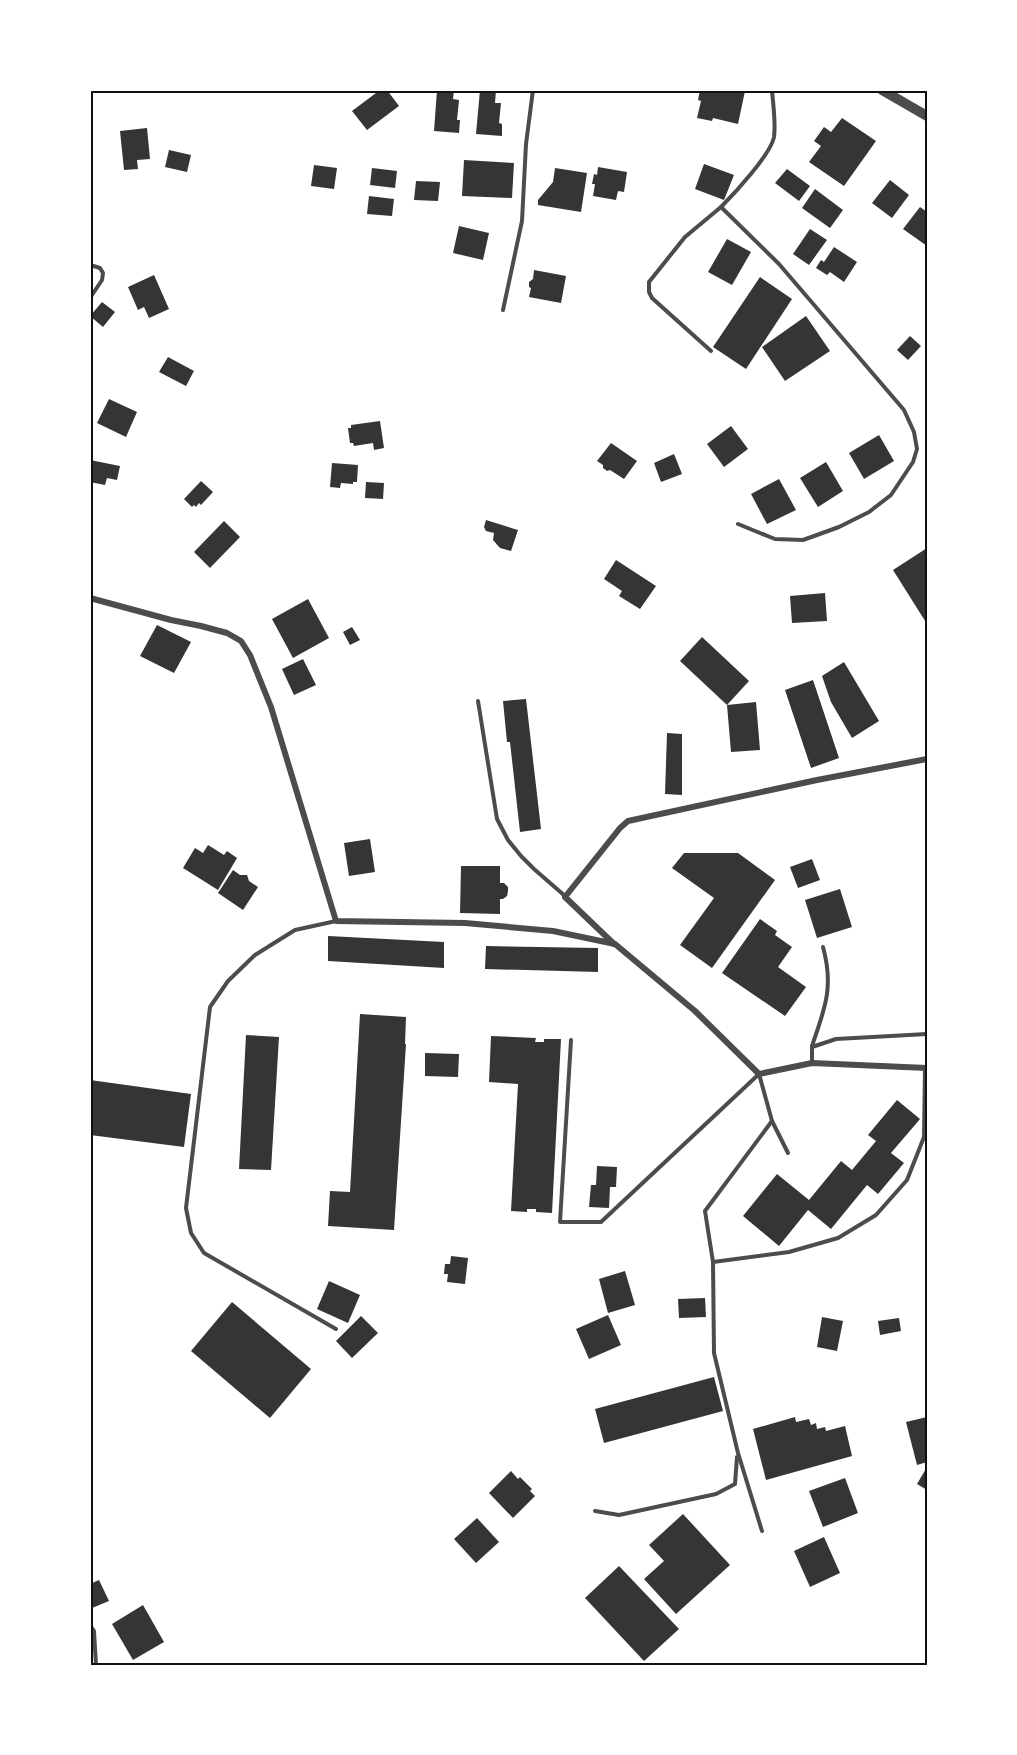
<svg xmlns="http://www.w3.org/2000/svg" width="1017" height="1755" viewBox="0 0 1017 1755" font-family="Rubik,sans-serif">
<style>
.building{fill:#353535}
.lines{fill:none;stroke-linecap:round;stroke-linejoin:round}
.service{stroke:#4c4c4c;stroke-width:4}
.minor{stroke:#4c4c4c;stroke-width:6}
.tertiary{stroke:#4c4c4c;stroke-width:10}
.neatline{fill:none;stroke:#111;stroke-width:2}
</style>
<rect width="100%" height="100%" fill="#fff"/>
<!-- building -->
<g class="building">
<polygon points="380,90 387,90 399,106 367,130 352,111"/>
<polygon points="437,90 454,90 453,99 459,100 457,120 460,120 459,133 434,131"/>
<polygon points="480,90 496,90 495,103 501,103 499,123 502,124 502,136 476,134"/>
<polygon points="700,90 745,91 738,124 713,118 712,121 697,118 701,101 698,100"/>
<polygon points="842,118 876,141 844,186 809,162 821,146 814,141 824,127 831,132"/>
<polygon points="147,128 150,159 137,160 138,169 124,170 120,131"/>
<polygon points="169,150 191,155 187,172 165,167"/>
<polygon points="464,160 514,163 512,198 462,196"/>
<polygon points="704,164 734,175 724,200 695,189"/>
<polygon points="314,165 337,168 334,189 311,186"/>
<polygon points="598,167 627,172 624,192 618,191 616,200 593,196 595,184 592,184 594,174 597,175"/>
<polygon points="372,168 397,171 395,188 370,185"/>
<polygon points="555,168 587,173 581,212 538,205 538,200 553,182"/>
<polygon points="787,169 810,186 799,201 775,183"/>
<polygon points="890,180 909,195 892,218 872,203"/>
<polygon points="416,181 440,182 438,201 414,200"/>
<polygon points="815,189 843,210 830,228 802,208"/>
<polygon points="369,196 394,199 392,216 367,214"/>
<polygon points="920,207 927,212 927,246 903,229"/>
<polygon points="459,226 489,233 483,260 453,253"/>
<polygon points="810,229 827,240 809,265 793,254"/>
<polygon points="727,239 751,252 732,285 708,272"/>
<polygon points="834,247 857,262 844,282 830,272 827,275 816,268 821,260 824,262"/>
<polygon points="534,270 566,276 561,303 529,297 531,288 529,287 529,282 533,279"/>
<polygon points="154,275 169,309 149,318 144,307 138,310 128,287"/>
<polygon points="760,277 792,299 746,369 713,347"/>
<polygon points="102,302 115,312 103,327 90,316"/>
<polygon points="806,316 830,351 785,381 762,347"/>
<polygon points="910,336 921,346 908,360 897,350"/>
<polygon points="168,357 194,371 186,386 159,372"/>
<polygon points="109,399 137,412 126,437 97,423"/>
<polygon points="380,421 384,448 374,450 373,443 354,446 353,443 350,443 348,428 351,428 351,425"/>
<polygon points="731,426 748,449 724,467 707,444"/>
<polygon points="879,435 894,461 864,479 849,453"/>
<polygon points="611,443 637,461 624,479 610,470 607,471 603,468 603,465 597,461"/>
<polygon points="674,454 682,474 661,482 654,463"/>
<polygon points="90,460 120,466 117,480 107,478 105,485 90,482"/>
<polygon points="826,462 843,491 818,507 800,478"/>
<polygon points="332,463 358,465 357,482 353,482 353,484 341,483 340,488 330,487"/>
<polygon points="779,479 796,510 767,524 751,494"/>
<polygon points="201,481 213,492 201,505 199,503 196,507 194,505 192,507 184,499"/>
<polygon points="366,482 384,483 383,499 365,498"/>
<polygon points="486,520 518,530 511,551 500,548 493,540 494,533 486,531 484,527"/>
<polygon points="224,521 240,537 210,568 194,552"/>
<polygon points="927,548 927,624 893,570"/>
<polygon points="616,560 656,586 640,609 619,596 622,591 604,579"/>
<polygon points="825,593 827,621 792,623 790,596"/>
<polygon points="308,599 329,638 293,658 272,619"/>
<polygon points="157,625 191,642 174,673 140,656"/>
<polygon points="352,627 360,640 350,645 343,632"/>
<polygon points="702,637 749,681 727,705 680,661"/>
<polygon points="303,659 316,685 294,695 282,669"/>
<polygon points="844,662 879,721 852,738 831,702 822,676"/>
<polygon points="813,680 839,758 811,768 785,690"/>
<polygon points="526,699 541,829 520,832 510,742 507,742 503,701"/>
<polygon points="756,702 760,750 731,752 727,705"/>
<polygon points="667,733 682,734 682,795 665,794"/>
<polygon points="370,839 375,872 349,876 344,843"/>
<polygon points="208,845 224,855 227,851 237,858 218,890 183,868 195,848 203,853"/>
<polygon points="684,853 738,853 775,880 712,968 680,945 714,898 672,868"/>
<polygon points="812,859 820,880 798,888 790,867"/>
<polygon points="461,866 500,866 500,883 504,883 508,887 508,891 507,896 503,899 500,899 500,914 460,913"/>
<polygon points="233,870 240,875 247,875 249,881 258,887 243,910 218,893"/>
<polygon points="840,889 852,927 817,938 805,900"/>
<polygon points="760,919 777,931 775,935 792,947 778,967 806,987 785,1016 722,973"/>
<polygon points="328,936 444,942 444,968 328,961"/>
<polygon points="486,946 598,948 598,972 485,969"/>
<polygon points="360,1014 406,1017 405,1044 406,1044 394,1230 328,1226 330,1191 350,1192"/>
<polygon points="246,1035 279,1037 271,1170 239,1169"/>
<polygon points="491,1036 536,1038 535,1042 544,1042 544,1039 561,1039 552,1213 536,1212 536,1209 527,1209 527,1212 511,1211 518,1084 489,1082"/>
<polygon points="425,1053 459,1054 458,1077 425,1076"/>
<polygon points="90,1080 191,1094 184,1147 90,1135"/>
<polygon points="897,1100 920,1119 891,1153 904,1163 878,1194 867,1185 831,1229 808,1210 779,1246 743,1216 777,1174 809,1200 841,1161 852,1170 876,1141 868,1135"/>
<polygon points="597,1166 617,1167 616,1187 610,1187 609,1208 589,1207 591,1185 596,1185"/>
<polygon points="451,1256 468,1258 465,1284 447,1282 448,1274 444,1274 445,1264 450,1264"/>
<polygon points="625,1271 635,1305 608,1313 599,1279"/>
<polygon points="329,1281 360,1295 348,1323 317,1309"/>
<polygon points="705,1298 706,1317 679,1318 678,1299"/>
<polygon points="232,1302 311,1369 270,1418 191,1351"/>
<polygon points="608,1315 621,1345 589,1359 576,1329"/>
<polygon points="361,1316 378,1333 352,1358 336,1341"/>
<polygon points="822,1317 843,1321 837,1351 817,1347"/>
<polygon points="899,1318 901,1331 880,1335 878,1321"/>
<polygon points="714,1377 723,1411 604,1443 595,1409"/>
<polygon points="795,1417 796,1422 809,1419 811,1425 816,1423 817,1429 825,1427 826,1431 845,1426 852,1456 766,1480 753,1429"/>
<polygon points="927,1417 927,1462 917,1465 906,1422"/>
<polygon points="927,1467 927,1490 917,1484"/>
<polygon points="511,1471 518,1479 520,1477 532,1489 530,1491 535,1496 513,1518 489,1493"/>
<polygon points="845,1478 858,1513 823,1527 809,1491"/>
<polygon points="683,1514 730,1565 676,1614 644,1579 664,1561 649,1545"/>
<polygon points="477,1518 499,1542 476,1563 454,1539"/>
<polygon points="824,1537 840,1573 810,1587 794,1551"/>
<polygon points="619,1566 679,1629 644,1661 585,1598"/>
<polygon points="99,1580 109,1601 92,1608 90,1604 90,1584"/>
<polygon points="143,1605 164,1642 133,1660 112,1624"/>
</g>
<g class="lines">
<!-- service -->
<g class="service">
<polyline points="90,265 100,268 103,273 102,280 90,298"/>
<polyline points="503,310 522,221 526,144 533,90"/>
<polyline points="711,351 652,298 649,292 649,282 685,237 721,207"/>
<path d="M738,524L775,539L803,540L839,527L869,512L891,495L913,462L917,449L914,432L904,410L779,264L721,207C734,194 771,154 774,137C776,123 773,104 772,90"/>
<polyline points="478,701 497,819 508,840 521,856 534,869 565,896"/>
<polyline points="336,921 295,930 255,955 228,981 210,1007 186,1208 191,1233 204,1253 336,1329"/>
<polyline points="571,1040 560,1222 601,1222 759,1074 772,1121 705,1211 713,1262"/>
<path d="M812,1046C825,1008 834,987 823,947"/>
<polyline points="812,1063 812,1047 836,1039 927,1034"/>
<polyline points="772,1121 788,1153"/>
<polyline points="595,1511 619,1515 716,1494 735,1484 737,1457"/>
<polyline points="762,1531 738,1453 714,1353 713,1262 789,1252 838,1238 876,1215 907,1180 924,1137 925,1068"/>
<polyline points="90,1625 94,1631 96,1665"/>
</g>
<!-- minor -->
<g class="minor">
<polyline points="90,598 171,620 201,626 227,633 241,641 250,655 271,707 336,921 465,923 553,931 615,944 695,1011 759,1074 812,1063 927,1068"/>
<polyline points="614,944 565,897 620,828 628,821 817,780 927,759"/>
</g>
<!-- tertiary -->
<polyline class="tertiary" points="882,90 927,116"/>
</g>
<!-- border -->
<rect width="1017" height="1755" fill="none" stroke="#ffffff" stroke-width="183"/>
<rect x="92" y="92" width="834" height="1572" class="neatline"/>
</svg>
